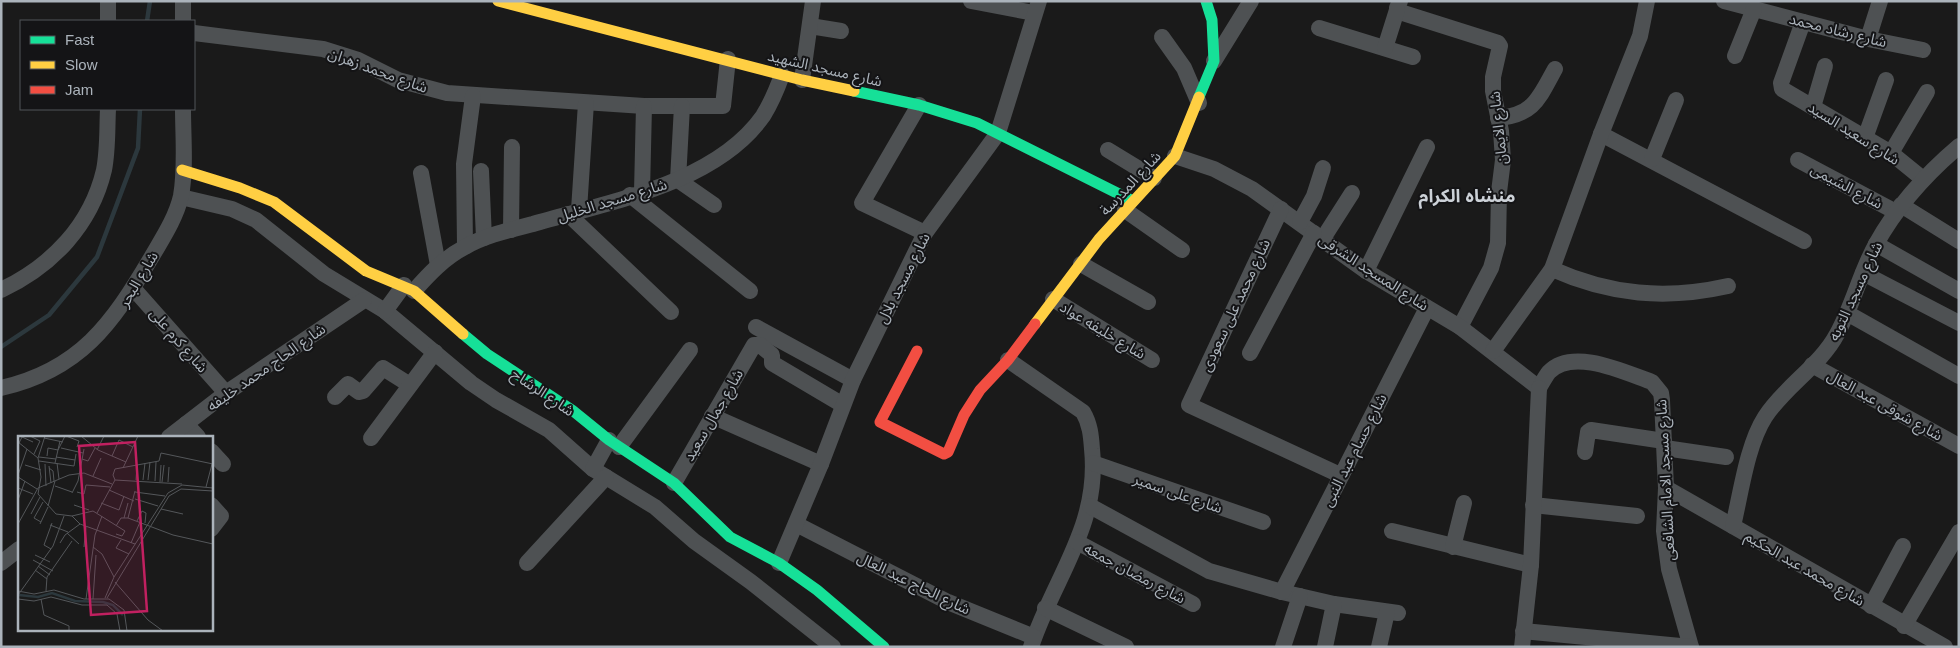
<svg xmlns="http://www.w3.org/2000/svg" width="1960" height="648" viewBox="0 0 1960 648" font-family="Arial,'Noto Sans Arabic',sans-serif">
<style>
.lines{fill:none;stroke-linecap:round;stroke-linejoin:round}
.stream{stroke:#2c383d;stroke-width:4.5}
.street{stroke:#4e5153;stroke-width:16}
.fast{stroke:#16e098;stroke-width:11}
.slow{stroke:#ffcf43;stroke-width:11}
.jam{stroke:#f24e42;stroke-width:11}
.labels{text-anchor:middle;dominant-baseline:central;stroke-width:4;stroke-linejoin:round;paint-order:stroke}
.street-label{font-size:15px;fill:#abb3bb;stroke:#141416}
.quarter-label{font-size:18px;font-weight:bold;fill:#ccd1d7;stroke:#141416}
.inset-river{fill:none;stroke:#2c383d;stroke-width:2.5}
.inset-road{fill:none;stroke:#54575a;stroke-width:1}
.view{fill:#c12060;fill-opacity:0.15;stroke:#c12060;stroke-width:2.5}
.inset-edge{fill:none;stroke:#abb3bb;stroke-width:2.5}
</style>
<rect width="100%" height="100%" fill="#1a1a1a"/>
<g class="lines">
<!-- stream -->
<g class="stream">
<polyline points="147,21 150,1"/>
<polyline points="1,347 49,315 97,257 138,148 140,109"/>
</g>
<!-- street -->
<g class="street">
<polyline points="108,1 108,21"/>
<polyline points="971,1 1034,13"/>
<polyline points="1400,1 1397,8 1400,12 1498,43 1500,46 1493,77 1493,91 1501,131 1503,160 1499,192 1498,243 1491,268 1460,327"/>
<polyline points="1724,1 1868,39 1923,50"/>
<polyline points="183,21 183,1"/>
<polyline points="1803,22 1781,83 1782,89 1891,153 1923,179"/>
<polyline points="810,26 841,31"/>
<polyline points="1319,28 1413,57"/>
<polyline points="194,33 323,49 358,60 398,80 447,93 644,106 723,106 728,59"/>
<polyline points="1162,37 1184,68 1199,103"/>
<polyline points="1868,39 1880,1"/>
<polyline points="1385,48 1397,10"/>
<polyline points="1735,56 1754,9"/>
<polyline points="1214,61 1251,1"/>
<polyline points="802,80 813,1"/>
<polyline points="919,105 862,203 925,233"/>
<polyline points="682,106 678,180 714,205"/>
<polyline points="1813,107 1825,66"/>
<path d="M1498,118C1534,115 1539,98 1555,69"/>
<polyline points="1601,134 1804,241"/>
<polyline points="1865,138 1886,80"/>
<polyline points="1108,150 1154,178"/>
<polyline points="1891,153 1927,92"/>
<polyline points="1175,156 1214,169 1252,189 1366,271 1460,327 1539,388"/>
<polyline points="1652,159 1676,100"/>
<polyline points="1798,160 1896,212"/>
<polyline points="481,171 484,238"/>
<polyline points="421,173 438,265"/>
<polyline points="642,192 644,106"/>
<polyline points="630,195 750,291"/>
<polyline points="181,197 232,209 256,220 324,274 385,311 471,383 496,400 549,430 593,469 655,507 694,541 751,582 833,647"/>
<polyline points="1901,205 1959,241"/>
<polyline points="1281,209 1189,405 1340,475"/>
<polyline points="579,210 586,103"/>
<polyline points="1125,210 1182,250"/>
<polyline points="568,214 671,312"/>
<polyline points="1300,222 1314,196 1323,168"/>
<polyline points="511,230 512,147"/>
<polyline points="1322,240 1352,193"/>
<polyline points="1876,244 1959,291"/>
<polyline points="465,246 464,164 473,96"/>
<polyline points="1081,264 1148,302"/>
<path d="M1552,269C1610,295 1666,300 1728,286"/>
<polyline points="1366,271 1427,147"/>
<polyline points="1863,273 1959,323"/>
<polyline points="133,288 226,393"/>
<path d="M1,290C52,266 91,225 104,170C108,150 107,129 108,109"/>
<path d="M414,291C429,274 444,258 465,247C486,235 510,230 533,224C608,202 715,184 763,116C771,103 777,89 782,75"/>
<polyline points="1053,299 1152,360"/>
<polyline points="385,311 404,285"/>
<polyline points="1847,313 1959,376"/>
<polyline points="756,327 853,380"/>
<polyline points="1493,351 1552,269 1601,134 1640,36 1647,1"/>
<polyline points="1250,353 1314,233"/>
<path d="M1008,360L1083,412C1090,424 1091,435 1092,449C1100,526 1054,577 1031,647"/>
<polyline points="1812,365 1959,446"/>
<path d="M1,388C80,370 112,324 151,258C162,239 176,218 181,196C186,168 183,137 183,109"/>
<path d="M1539,388C1542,383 1545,377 1549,372C1573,347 1626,373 1652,382L1661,393L1662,400L1666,488L1664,531L1669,569L1691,647"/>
<polyline points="335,397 348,384 359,392 363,391 383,368 410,385"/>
<polyline points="712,416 821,464"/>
<polyline points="186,424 198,437"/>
<polyline points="169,437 226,393 364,300"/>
<polyline points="371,438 435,352"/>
<polyline points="619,447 690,350"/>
<polyline points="1665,448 1726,457"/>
<polyline points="211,451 223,464"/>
<polyline points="1585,452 1588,432 1591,430 1664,441"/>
<polyline points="1093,463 1263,522"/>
<polyline points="593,469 609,440"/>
<polyline points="674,483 754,345 760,345 772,355 772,363 843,405"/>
<polyline points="1666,488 1945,647"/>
<polyline points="211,505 221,516 211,529"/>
<polyline points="1533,505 1637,516"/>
<polyline points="1090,506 1209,571 1282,592 1334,604 1398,613"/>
<polyline points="796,524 948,602 1034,637"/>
<path d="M1733,526C1741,493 1747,445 1765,417C1785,386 1820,366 1837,334C1853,305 1860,273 1876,244C1897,206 1926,174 1959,146"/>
<polyline points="1392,531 1531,565"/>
<polyline points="1077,542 1193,604"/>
<polyline points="1453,547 1464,503"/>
<polyline points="1,563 19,549"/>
<polyline points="527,563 606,477"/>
<polyline points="779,563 821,464 853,380 925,233 998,133 1039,1"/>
<polyline points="1282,592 1427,308"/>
<polyline points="1871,606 1903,546"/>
<polyline points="1045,608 1126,647"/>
<polyline points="1904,626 1959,532"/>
<polyline points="1523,631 1691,647"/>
<polyline points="1283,647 1300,596"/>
<polyline points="1325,647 1334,604"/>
<polyline points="1379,647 1387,612"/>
<polyline points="1522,647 1531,565 1539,388"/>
</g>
<!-- fast -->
<g class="fast">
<polyline points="854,91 919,105 977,123 1133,201"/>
<polyline points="1199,97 1214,61 1212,20 1206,1"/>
<polyline points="463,334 487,354 572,410 609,440 674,483 730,537 779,563 817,590 884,647"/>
</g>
<!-- slow -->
<g class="slow">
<polyline points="498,1 802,80 854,91"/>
<polyline points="182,170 240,188 274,202 366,271 414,291 463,334"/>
<polyline points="1035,324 1099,239 1175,156 1199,97"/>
</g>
<!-- jam -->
<polyline class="jam" points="917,351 880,422 944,454 948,452 964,415 980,390 1008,360 1035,324"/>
</g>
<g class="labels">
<!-- street labels -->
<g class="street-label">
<text transform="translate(1838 30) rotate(14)">شارع رشاد محمد</text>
<text transform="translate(825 68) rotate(13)">شارع مسجد الشهيد</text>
<text transform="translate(378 70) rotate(20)">شارع محمد زهران</text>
<text transform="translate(1498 128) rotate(-96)">شارع الايمان</text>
<text transform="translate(1854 133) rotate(32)">شارع سعيد السيد</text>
<text transform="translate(1130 183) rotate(-47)">شارع المدرسة</text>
<text transform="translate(1847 186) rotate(28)">شارع الشيمى</text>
<text transform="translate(612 200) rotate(-17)">شارع مسجد الخليل</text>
<text transform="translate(1374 272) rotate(33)">شارع المسجد الشرقى</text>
<text transform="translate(903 278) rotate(-63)">شارع مسجد بلال</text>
<text transform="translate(138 279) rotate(-59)">شارع البحر</text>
<text transform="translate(1855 291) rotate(-65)">شارع مسجد التوبه</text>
<text transform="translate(1235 305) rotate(-65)">شارع محمد على سعودى</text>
<text transform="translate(1103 330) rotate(31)">شارع خليفه عواد</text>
<text transform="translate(179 340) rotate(49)">شارع كرم على</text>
<text transform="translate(266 367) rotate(-35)">شارع الحاج محمد خليفه</text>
<text transform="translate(543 392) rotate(34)">شارع الرشاح</text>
<text transform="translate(1885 405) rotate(29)">شارع شوقى عبد العال</text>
<text transform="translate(713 415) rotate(-60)">شارع جمال سعيد</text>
<text transform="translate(1354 450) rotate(-63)">شارع حسام عبد النبى</text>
<text transform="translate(1665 480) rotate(-93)">شارع مسجد الامام الشافعى</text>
<text transform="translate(1178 493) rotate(19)">شارع على سمير</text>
<text transform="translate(1805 568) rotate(30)">شارع محمد عبد الحكيم</text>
<text transform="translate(1135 573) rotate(28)">شارع رمضان جمعه</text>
<text transform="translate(914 583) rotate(26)">شارع الحاج عبد العال</text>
</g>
<!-- quarter labels -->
<g class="quarter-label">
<text x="1467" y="196">منشاه الكرام</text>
</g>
</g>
<!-- overview -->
<g transform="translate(18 436)">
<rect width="195" height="195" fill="#1a1a1a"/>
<path class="inset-river" d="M1,159L20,161L34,157L57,165L85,166L95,169L105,179"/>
<path class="inset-road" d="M12,0L22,5L16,18M48,0L61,5L59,11M63,0L80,14L108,26M26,2L45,6M0,6L20,22L23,41L20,58L38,78L54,80L75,75L107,95L104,100L98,98M1,7L4,1L15,6M43,12L65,17M40,14L47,0M79,14L86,0M29,20L30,12L40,14M94,20L101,4L115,11M21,21L38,23M38,21L57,24M20,22L27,0M64,23L70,25L77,12M21,25L56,30L58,18M37,27L42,5M39,27L41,43M27,28L28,50M7,29L23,34M31,30L33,47M31,32L35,35L36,45M105,32L120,0M0,39L9,13M75,40L83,22M0,41L19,53M97,44L95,39L97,33L141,25L143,17L195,28M97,44L164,48M118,44L119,29M125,44L127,27M130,44L132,26M137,45L138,26M142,46L143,29M144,46L146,29M150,46L151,31M37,50L54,56M188,51L194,28M0,52L15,58M91,54L116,65M59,56L66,58L68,49L92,51M117,56L147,60M54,57L60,45L66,13M117,63L140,70M0,64L7,45M83,67L101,74L106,60M56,69L71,74M30,70L37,45M143,73L165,78M79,77L97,44M13,78L22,61M54,80L62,88L117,108M106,82L110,67M110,82L117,55M119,85L124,75L128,77L127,87M23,86L16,82L25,66M0,88L20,52L51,39L66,37L94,48M22,88L30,71M32,89L50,96M98,90L103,82H110L155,99L195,108M49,97L61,108M103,104L98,112L111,118M42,107L47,99L62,88M113,107L122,86M66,111L68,90M75,111L84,118L96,141M33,113L26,109L34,87M17,119L32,126M15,124L35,135M20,130L32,139M17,134L29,143M97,146L130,184L145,195M0,155L16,158L36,154L66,163H91L106,174L109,195M28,155L29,141L54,105M0,159L35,110L46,80M87,162L96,141L150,57L164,49L195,52M89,162L151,60L163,53L195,55M0,163L16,165L33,161L64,169H89L99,178L102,195M23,163L26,179L51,190V195M68,163L77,99L84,80M75,163L78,119"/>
<path class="view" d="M117,6L129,175L73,179L61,10Z"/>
<rect width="195" height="195" class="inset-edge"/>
</g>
<!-- border -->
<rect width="1960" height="648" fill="none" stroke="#abb3bb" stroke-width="5"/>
<!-- legend -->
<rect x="20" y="20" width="175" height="90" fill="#141416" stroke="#505458"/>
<rect x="30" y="36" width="25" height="8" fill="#16e098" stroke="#505458"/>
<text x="65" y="45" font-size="15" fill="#abb3bb">Fast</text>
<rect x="30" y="61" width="25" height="8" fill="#ffcf43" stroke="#505458"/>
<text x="65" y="70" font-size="15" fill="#abb3bb">Slow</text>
<rect x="30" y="86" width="25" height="8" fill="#f24e42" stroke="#505458"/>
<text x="65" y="95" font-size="15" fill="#abb3bb">Jam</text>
</svg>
